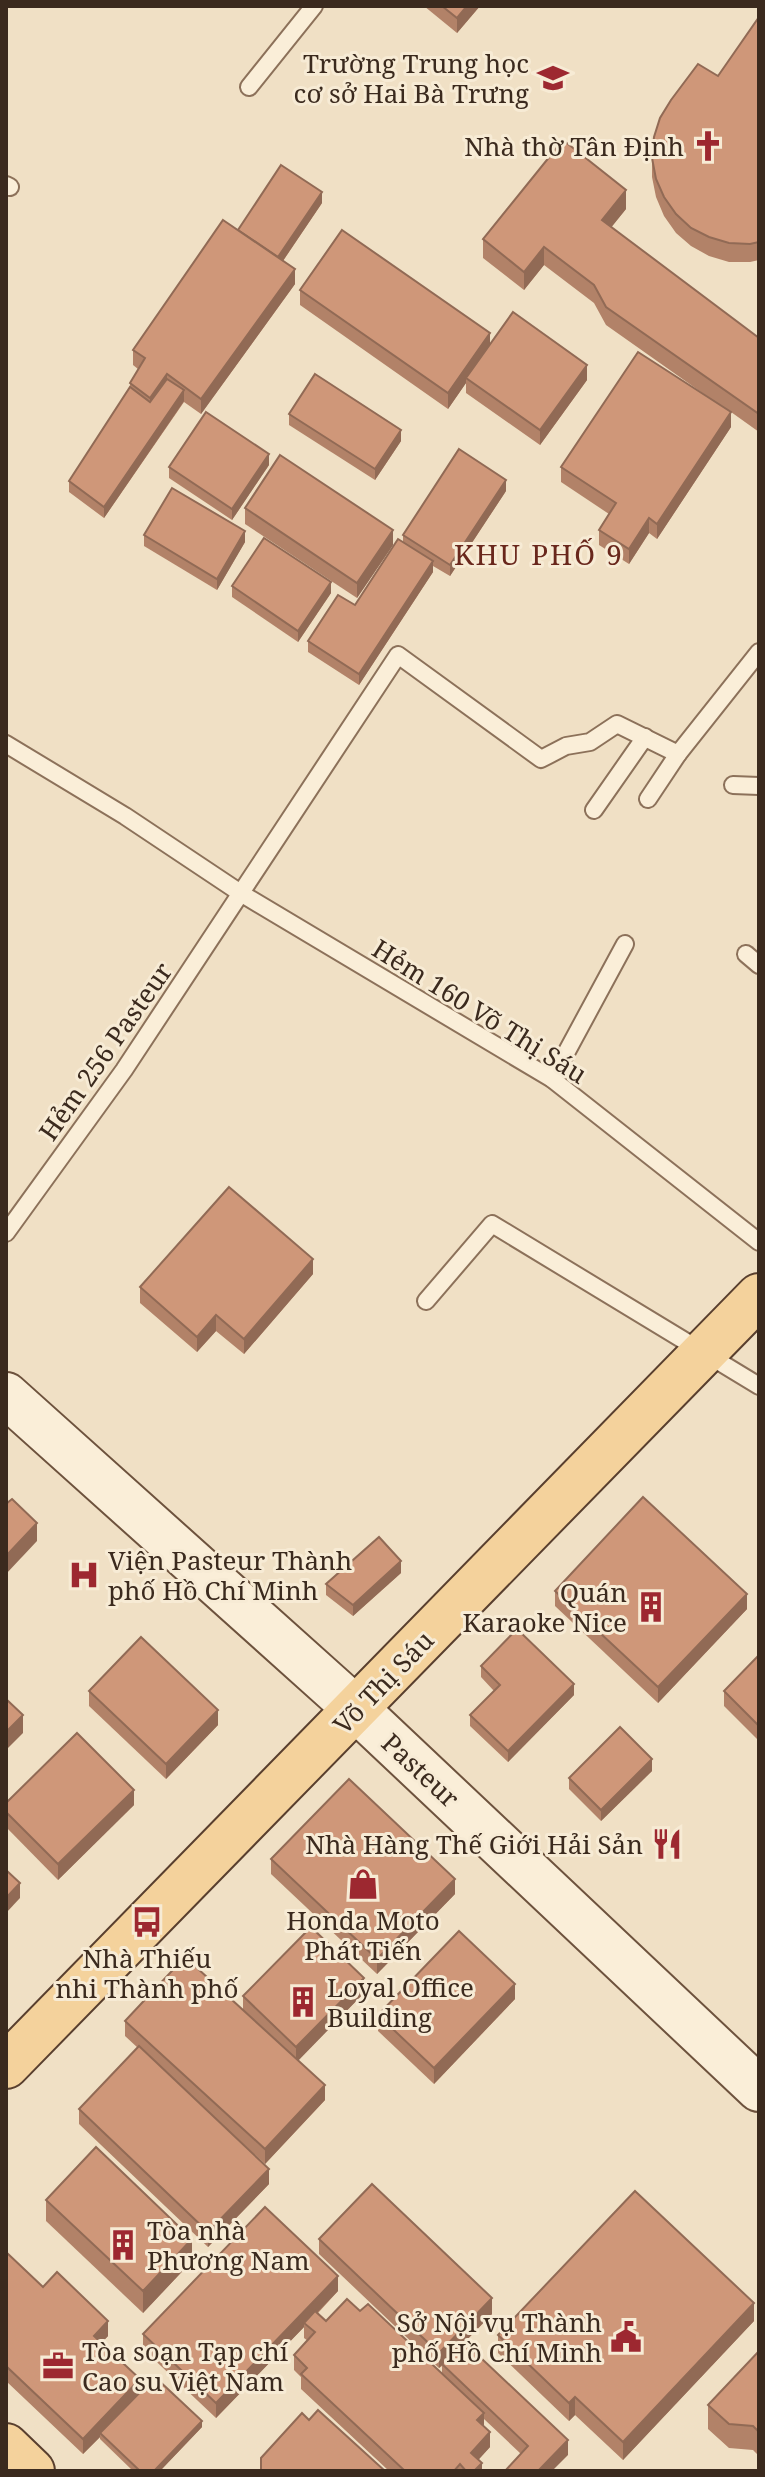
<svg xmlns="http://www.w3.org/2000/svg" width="765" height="2477" viewBox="0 0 765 2477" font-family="'Noto Serif',serif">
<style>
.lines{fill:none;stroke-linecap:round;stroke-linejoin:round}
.service-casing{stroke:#8c715a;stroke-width:20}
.secondary-casing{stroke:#6d523d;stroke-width:48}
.primary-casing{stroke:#593f2e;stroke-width:48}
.service{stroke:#faeed8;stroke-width:16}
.secondary{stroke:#faeed8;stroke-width:44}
.primary{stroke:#f4d29c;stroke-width:44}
.wall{fill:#b28268}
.shaded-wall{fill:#916a55}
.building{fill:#cf9779;stroke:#916a55;stroke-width:2}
.labels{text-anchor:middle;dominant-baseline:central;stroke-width:6;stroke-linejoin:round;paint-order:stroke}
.poi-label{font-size:26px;fill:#3b2a1e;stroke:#f7ebd5;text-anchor:end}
.street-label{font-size:26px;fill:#3b2a1e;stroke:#f7ebd5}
.neighbourhood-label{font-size:28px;letter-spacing:2px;fill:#69271c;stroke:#f7ebd5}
</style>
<rect width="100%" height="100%" fill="#f0e0c5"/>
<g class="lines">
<defs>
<g id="service">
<polyline points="249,87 314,6"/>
<polyline points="6,185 10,187"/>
<polyline points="6,744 125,816 242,894 552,1079 759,1242"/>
<polyline points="733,785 759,786"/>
<polyline points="648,799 678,754"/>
<polyline points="594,810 645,737"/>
<polyline points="746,954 759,965"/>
<polyline points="552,1079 625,944"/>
<polyline points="6,1233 124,1070 398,655 541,759 566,746 590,742 617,724 678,754 759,652"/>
<polyline points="426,1301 492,1224 759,1386"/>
</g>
<polyline id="secondary" points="6,1395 356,1709 759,2089"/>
<g id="primary">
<polyline points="6,2066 759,1296"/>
<polyline points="6,2446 32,2471"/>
</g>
</defs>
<!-- service casing -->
<use href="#service" class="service-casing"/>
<!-- secondary casing -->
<use href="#secondary" class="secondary-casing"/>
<!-- primary casing -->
<use href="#primary" class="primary-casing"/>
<!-- service -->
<use href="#service" class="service"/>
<!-- secondary -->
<use href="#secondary" class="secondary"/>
<!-- primary -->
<use href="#primary" class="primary"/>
</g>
<!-- wall -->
<g class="wall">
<polygon points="424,6 480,6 457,33"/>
<polygon points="759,17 759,260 750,262 729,262 709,256 691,246 676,233 664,216 656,197 652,177 652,158 718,76"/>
<polygon points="322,203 283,261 295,284 201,414 184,402 104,518 69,492 69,481 130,387 130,383 138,369 133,365 133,350 238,230"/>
<polygon points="626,209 611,227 759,338 759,432 731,412 731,427 657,539 649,533 629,564 599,545 599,530 609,514 561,482 561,467 718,404 606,325 594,303 544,265 524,290 483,258 483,239"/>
<polygon points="300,290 490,343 587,380 540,445 466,393 466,383 448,409 300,305"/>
<polygon points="289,414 401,441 375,480 289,425"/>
<polygon points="269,465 232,520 169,478 169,467"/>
<polygon points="506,491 450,576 433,566 433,572 359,685 308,652 308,641 355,605 403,542 403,535"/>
<polygon points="245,508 393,545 357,598 245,524"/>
<polygon points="144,535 245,542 217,590 144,546"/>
<polygon points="232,586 331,593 298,642 232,597"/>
<polygon points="313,1274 244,1354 216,1331 197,1352 140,1303 140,1287"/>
<polygon points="401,1573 353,1616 326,1595 326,1584"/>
<polygon points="555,1591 747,1609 658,1703 555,1606"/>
<polygon points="759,1655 759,1741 724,1706 724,1691"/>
<polygon points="481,1666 574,1695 508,1762 470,1726 470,1715 494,1691 481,1677"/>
<polygon points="89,1691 218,1725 166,1779 89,1706"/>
<polygon points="652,1771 601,1821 569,1789 569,1778"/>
<polygon points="6,1803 134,1805 58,1880 6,1827"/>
<polygon points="271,1859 455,1894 377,1974 271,1874"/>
<polygon points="364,1993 298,2060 325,2100 265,2164 212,2115 269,2184 208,2247 79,2124 79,2109 138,2048 125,2036 125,2021 243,2009 243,1996"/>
<polygon points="515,1999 434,2084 378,2031 378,2015"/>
<polygon points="46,2200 192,2261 143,2313 46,2221"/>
<polygon points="319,2239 492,2314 465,2342 568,2455 521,2454 484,2419 484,2426 490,2447 478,2460 482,2471 389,2471 301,2389 301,2377 294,2370 294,2355 308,2341 304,2338 304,2327 216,2418 143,2349 143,2334 338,2291 318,2313 326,2321 360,2311 442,2374 442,2366 439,2368 319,2254"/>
<polygon points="6,2252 43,2287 108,2336 101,2343 140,2392 202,2427 160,2471 133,2471 100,2439 100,2437 83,2454 6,2381"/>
<polygon points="754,2321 623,2460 575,2415 569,2421 498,2353 498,2335"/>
<polygon points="759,2351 759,2456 753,2450 729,2448 708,2429 708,2405"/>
</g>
<!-- shaded-wall -->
<g class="shaded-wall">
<polygon points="467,6 480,6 457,33 457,18"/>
<polygon points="626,190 626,209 602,239 602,220"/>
<polygon points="322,192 322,203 276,271 276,260"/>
<polygon points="544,247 544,265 524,290 524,272"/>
<polygon points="295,269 295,284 201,414 201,399"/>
<polygon points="490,333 490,348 466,378 466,383 448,409 448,393"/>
<polygon points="587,365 587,380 540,445 540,430"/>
<polygon points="167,374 167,390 150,413 150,398"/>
<polygon points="184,390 184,401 104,518 104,507"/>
<polygon points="731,412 731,427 657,539 657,524"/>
<polygon points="401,430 401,441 375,480 375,469"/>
<polygon points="269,454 269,465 232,520 232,509"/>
<polygon points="506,480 506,491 450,576 450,565"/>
<polygon points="649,518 649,533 629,564 629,549"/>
<polygon points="393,530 393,545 357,598 357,583"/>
<polygon points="245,531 245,542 217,590 217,579"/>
<polygon points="433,561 433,572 359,685 359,674"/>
<polygon points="331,582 331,593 298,642 298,631"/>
<polygon points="313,1259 313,1274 244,1354 244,1339"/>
<polygon points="216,1315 216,1331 197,1352 197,1337"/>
<polygon points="37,1523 37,1541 6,1574 6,1556"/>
<polygon points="401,1561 401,1573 353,1616 353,1605"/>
<polygon points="747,1594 747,1609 658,1703 658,1687"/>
<polygon points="574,1684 574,1695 508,1762 508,1751"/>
<polygon points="218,1710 218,1725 166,1779 166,1764"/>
<polygon points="23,1715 23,1733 6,1750 6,1732"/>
<polygon points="652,1759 652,1771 601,1821 601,1810"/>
<polygon points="134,1790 134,1805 58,1880 58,1864"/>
<polygon points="455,1879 455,1894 377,1974 377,1959"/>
<polygon points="20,1883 20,1898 6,1913 6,1898"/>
<polygon points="364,1978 364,1993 296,2063 296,2047"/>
<polygon points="515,1984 515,1999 434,2084 434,2068"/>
<polygon points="325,2085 325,2100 265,2164 265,2149"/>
<polygon points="269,2169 269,2184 208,2247 208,2232"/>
<polygon points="192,2239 192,2261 143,2313 143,2291"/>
<polygon points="338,2276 338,2291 306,2324 304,2323 304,2327 216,2418 216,2403"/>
<polygon points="492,2298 492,2314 439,2368 439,2353"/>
<polygon points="754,2303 754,2321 623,2460 623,2442"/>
<polygon points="108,2321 108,2336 94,2351 94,2336"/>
<polygon points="140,2379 140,2395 100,2433 100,2437 83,2454 83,2439"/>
<polygon points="575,2397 575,2415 569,2421 569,2403"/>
<polygon points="484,2413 484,2428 477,2420"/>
<polygon points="202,2421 202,2427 160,2471 154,2471"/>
<polygon points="490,2432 490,2447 471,2468 471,2453"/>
<polygon points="568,2440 568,2455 552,2471 538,2471"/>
<polygon points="482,2463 482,2471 474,2471"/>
</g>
<!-- building -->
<g class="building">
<polygon points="442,6 467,6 457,18"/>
<polygon points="759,17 759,242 750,244 729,243 709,237 691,228 676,214 664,197 656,179 652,158 654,137 660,118 671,100 698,64 718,76"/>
<polygon points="563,140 626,190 602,220 759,338 759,414 606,307 594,285 544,247 524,272 483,239"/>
<polygon points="281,165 322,192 278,257 238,230"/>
<polygon points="223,220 295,269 201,399 167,374 150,398 130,383 145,358 133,350"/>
<polygon points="342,230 490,333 448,393 300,290"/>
<polygon points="513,312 587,365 540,430 466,378"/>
<polygon points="638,352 731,412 657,524 649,518 629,549 599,530 616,503 561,467"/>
<polygon points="315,374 401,430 375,469 289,414"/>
<polygon points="167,379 184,390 104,507 69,481 130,387 150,402"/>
<polygon points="206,412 269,454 232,509 169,467"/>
<polygon points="459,449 506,480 450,565 403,535"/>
<polygon points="280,455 393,530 357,583 245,508"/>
<polygon points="172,488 245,531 217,579 144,535"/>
<polygon points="264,538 331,582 298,631 232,586"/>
<polygon points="398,539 433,561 359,674 308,641 338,595 355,605"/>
<polygon points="229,1187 313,1259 244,1339 216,1315 197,1337 140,1287"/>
<polygon points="643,1497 747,1594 658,1687 555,1591"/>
<polygon points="12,1499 37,1523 6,1556 6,1504"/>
<polygon points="379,1537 401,1561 353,1605 326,1584"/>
<polygon points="517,1629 574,1684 508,1751 470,1715 500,1685 481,1666"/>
<polygon points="141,1637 218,1710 166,1764 89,1691"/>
<polygon points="759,1655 759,1726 724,1691"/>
<polygon points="6,1699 23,1715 6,1732"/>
<polygon points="620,1727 652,1759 601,1810 569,1778"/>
<polygon points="77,1733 134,1790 58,1864 6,1812 6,1803"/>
<polygon points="349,1779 455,1879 377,1959 271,1859"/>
<polygon points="6,1870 20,1883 6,1898"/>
<polygon points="311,1927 364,1978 296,2047 243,1996"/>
<polygon points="459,1931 515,1984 434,2068 378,2015"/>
<polygon points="185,1957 325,2085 265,2149 125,2021"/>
<polygon points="139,2046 269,2169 208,2232 79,2109"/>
<polygon points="96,2147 192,2239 143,2291 46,2200"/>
<polygon points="372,2184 492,2298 439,2353 319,2239"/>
<polygon points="635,2191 754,2303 623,2442 575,2397 569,2403 498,2335"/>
<polygon points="265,2207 338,2276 216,2403 143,2334"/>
<polygon points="6,2252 43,2287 57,2272 108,2321 94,2336 140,2379 83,2439 6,2366"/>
<polygon points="347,2299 360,2311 368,2304 484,2413 477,2420 490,2432 471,2453 482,2463 474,2471 466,2471 460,2464 454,2471 405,2471 301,2374 307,2368 294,2355 315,2332 304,2323 315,2311 326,2321"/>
<polygon points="464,2342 568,2440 538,2471 505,2471 528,2446 442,2364"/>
<polygon points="759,2351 759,2432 753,2426 729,2424 708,2405"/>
<polygon points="155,2377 202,2421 154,2471 140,2471 100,2433"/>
<polygon points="318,2410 385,2471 261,2471 261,2458 302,2413 309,2420"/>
</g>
<!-- icons -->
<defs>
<symbol id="school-bare" viewBox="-9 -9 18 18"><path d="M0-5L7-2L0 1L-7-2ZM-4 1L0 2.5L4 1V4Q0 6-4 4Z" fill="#9d2830" stroke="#f7ebd5" stroke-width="2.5" paint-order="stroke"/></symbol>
<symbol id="church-bare" viewBox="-9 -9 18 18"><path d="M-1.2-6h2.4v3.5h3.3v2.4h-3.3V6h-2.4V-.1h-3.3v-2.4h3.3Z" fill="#9d2830" stroke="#f7ebd5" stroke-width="2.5" paint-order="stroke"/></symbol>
<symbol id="hospital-bare" viewBox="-9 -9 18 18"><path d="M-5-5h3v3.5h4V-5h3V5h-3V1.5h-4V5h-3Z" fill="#9d2830" stroke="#f7ebd5" stroke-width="2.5" paint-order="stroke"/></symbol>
<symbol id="building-bare" viewBox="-9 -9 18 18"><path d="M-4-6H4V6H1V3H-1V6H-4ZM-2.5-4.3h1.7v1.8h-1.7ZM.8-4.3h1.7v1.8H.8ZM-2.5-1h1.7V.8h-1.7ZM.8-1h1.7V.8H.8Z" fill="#9d2830" stroke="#f7ebd5" stroke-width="2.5" paint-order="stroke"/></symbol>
<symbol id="restaurant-bare" viewBox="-9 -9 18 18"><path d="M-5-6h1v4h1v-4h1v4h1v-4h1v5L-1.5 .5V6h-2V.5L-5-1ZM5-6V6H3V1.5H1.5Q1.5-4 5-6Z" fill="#9d2830" stroke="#f7ebd5" stroke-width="2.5" paint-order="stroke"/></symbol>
<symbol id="shop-bare" viewBox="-9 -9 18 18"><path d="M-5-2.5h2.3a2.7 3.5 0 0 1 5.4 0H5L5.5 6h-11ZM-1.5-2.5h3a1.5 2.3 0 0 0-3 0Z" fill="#9d2830" stroke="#f7ebd5" stroke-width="2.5" paint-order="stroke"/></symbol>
<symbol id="bus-bare" viewBox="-9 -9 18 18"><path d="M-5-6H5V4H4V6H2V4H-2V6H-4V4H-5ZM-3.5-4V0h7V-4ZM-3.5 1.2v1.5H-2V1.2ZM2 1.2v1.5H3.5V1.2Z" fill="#9d2830" stroke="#f7ebd5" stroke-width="2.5" paint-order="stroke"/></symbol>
<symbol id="civic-bare" viewBox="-9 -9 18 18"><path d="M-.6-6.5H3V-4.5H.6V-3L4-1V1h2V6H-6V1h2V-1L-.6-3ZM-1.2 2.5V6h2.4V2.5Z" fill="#9d2830" stroke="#f7ebd5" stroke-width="2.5" paint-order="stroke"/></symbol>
<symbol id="office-bare" viewBox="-9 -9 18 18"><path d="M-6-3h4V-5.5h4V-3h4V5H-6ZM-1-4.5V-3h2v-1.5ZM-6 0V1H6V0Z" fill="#9d2830" stroke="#f7ebd5" stroke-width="2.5" paint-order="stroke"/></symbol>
</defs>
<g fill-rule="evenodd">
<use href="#school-bare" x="531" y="56" width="44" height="44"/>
<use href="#church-bare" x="686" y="124" width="44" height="44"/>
<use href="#hospital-bare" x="62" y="1553" width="44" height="44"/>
<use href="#building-bare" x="629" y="1585" width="44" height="44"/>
<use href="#restaurant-bare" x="645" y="1822" width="44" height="44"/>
<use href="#shop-bare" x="341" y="1862" width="44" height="44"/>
<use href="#bus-bare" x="125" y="1900" width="44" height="44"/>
<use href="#building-bare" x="281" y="1980" width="44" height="44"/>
<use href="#building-bare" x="101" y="2223" width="44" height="44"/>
<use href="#civic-bare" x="604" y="2315" width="44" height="44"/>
<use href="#office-bare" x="36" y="2344" width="44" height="44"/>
</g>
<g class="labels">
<!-- poi labels -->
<g class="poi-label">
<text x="529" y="63">Trường Trung học<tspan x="529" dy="30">cơ sở Hai Bà Trưng</tspan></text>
<text x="684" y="146">Nhà thờ Tân Định</text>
<text x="108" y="1560" text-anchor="start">Viện Pasteur Thành<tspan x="108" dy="30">phố Hồ Chí Minh</tspan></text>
<text x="627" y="1592">Quán<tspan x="627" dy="30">Karaoke Nice</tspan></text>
<text x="643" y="1844">Nhà Hàng Thế Giới Hải Sản</text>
<text x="363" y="1920" text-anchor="middle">Honda Moto<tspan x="363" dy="30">Phát Tiến</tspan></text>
<text x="147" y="1958" text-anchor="middle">Nhà Thiếu<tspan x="147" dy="30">nhi Thành phố</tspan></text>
<text x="327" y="1987" text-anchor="start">Loyal Office<tspan x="327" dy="30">Building</tspan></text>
<text x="147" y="2230" text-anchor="start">Tòa nhà<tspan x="147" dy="30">Phương Nam</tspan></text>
<text x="602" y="2322">Sở Nội vụ Thành<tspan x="602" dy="30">phố Hồ Chí Minh</tspan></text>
<text x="82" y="2351" text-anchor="start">Tòa soạn Tạp chí<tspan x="82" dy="30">Cao su Việt Nam</tspan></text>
</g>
<!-- street labels -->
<g class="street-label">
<text transform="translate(480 1011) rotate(32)">Hẻm 160 Võ Thị Sáu</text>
<text transform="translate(105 1051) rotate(-55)">Hẻm 256 Pasteur</text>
<text transform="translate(383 1682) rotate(-46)">Võ Thị Sáu</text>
<text transform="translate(421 1770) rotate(43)">Pasteur</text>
</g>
<!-- neighbourhood labels -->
<g class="neighbourhood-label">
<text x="539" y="554">KHU PHỐ 9</text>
</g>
</g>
<!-- border -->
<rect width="765" height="2477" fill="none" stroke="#3b2a1e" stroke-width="16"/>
</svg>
